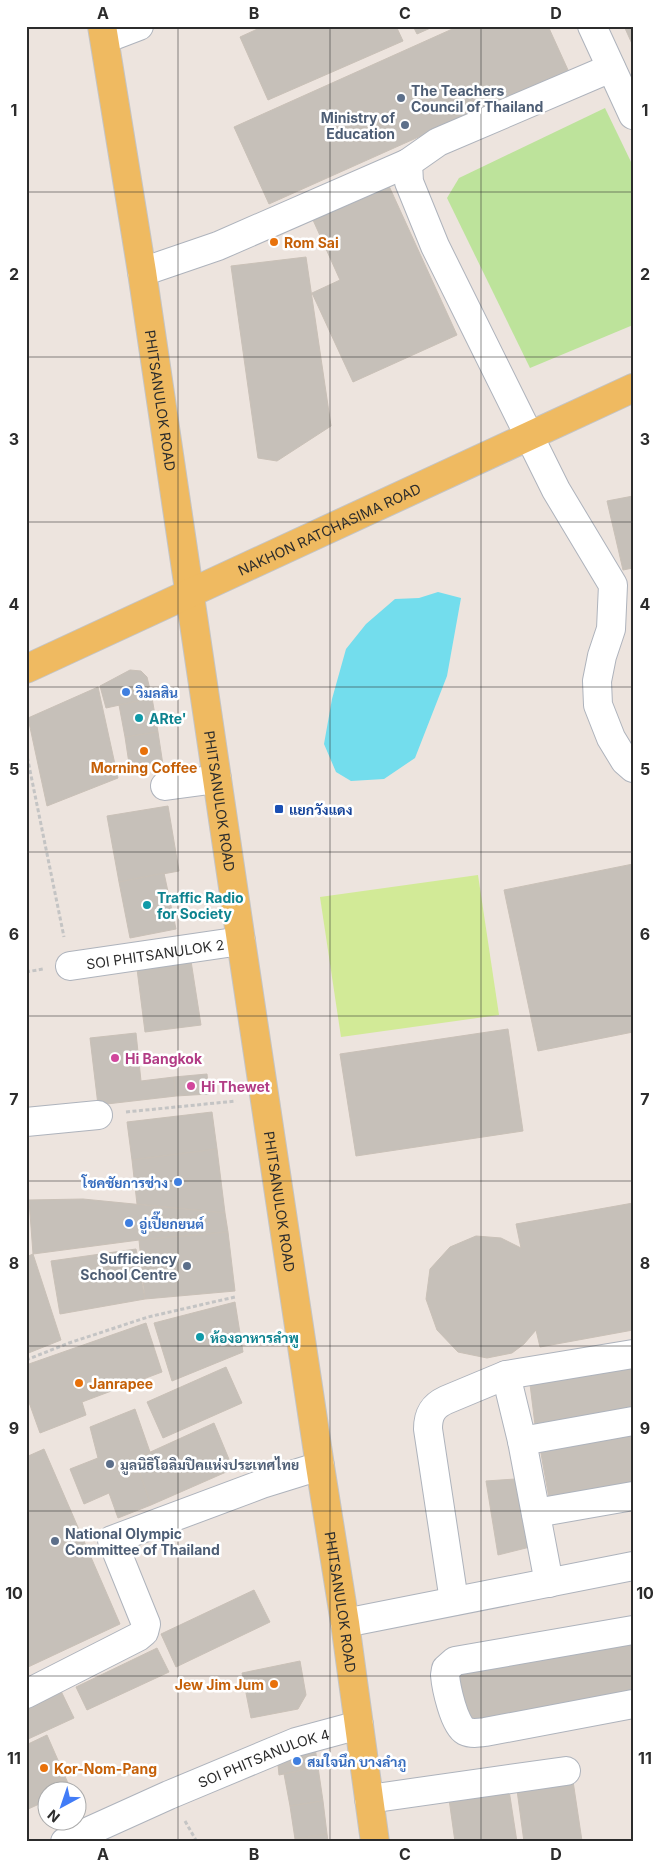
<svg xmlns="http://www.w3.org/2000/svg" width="659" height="1868" viewBox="0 0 659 1868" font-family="Inter,Sarabun,sans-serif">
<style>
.green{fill:#bde39b}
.pitch{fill:#d2ea97}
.water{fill:#73dded}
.building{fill:#c6c0b9;stroke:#c9c0b7}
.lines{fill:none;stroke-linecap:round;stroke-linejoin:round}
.minor-casing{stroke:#aeb3bc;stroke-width:30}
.major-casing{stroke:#c4c4c4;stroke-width:30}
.path{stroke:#c4c4c4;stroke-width:3;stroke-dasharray:4 2.5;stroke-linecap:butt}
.minor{stroke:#fff;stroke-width:28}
.major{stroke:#efba61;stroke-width:28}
.grid{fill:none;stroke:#2c2c2c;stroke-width:1;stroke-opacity:0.55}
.service-dot{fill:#5c6f8a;stroke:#fff;stroke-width:2}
.food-dot{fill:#e8710a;stroke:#fff;stroke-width:2}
.shop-dot{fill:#3f7fe0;stroke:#fff;stroke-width:2}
.culture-dot{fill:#0f9aa8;stroke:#fff;stroke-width:2}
.transit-dot{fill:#1a4fb4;stroke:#fff;stroke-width:2}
.hotel-dot{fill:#d1479c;stroke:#fff;stroke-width:2}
.labels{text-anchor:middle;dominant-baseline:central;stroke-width:5;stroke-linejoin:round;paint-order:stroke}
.service-label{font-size:14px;font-weight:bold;fill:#4e5e75;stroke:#fff;text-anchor:start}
.food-label{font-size:14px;font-weight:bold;fill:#c56008;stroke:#fff;text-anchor:start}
.street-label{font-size:14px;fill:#2c2c2c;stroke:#fff}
.shop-label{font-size:14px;font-weight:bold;fill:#366cbe;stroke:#fff;text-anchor:start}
.culture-label{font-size:14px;font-weight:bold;fill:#0d838f;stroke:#fff;text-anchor:start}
.transit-label{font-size:14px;font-weight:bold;fill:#164399;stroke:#fff;text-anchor:start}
.hotel-label{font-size:14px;font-weight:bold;fill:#b23c85;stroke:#fff;text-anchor:start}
.neatline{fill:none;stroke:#2c2c2c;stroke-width:2}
.grid-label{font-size:16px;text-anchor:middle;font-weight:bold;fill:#2c2c2c}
</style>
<rect width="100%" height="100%" fill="#ede4de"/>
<!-- green -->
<polygon class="green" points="605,108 633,166 633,325 530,368 447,198 459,178"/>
<!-- pitch -->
<polygon class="pitch" points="478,875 499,1015 341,1037 320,897"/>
<!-- water -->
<polygon class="water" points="438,592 461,598 447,676 415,758 384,779 351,781 336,772 324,744 332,699 346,649 366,624 395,599 419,598"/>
<!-- building -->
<g class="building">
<polygon points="264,26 396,26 403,41 268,100 240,37"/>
<polygon points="413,26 435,26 417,34"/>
<polygon points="459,26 548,26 568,70 269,204 234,127"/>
<polygon points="624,26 633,26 633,46"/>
<polygon points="389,186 457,335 353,382 312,293 340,280 313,220"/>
<polygon points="306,257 331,426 277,461 258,458 231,266"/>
<polygon points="633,496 633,568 623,570 607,501"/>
<polygon points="130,670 141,671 147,677 152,698 106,708 100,686"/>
<polygon points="98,687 118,778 47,806 28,718"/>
<polygon points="152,698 158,732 125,737 119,705"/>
<polygon points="158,732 163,765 130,770 125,737"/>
<polygon points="168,806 179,871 119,882 107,816"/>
<polygon points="633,864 633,1032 538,1051 504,890"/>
<polygon points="164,873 176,929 130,938 119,882"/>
<polygon points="191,961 201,1025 145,1032 137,969"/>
<polygon points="508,1029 523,1131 356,1156 340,1054"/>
<polygon points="136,1033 141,1081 174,1077 176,1096 98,1105 90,1038"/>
<polygon points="207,1074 209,1094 176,1096 174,1077"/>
<polygon points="212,1112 217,1149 132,1160 127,1122"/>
<polygon points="217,1149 225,1213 137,1204 132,1160"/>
<polygon points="83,1199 225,1213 228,1232 139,1240 33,1254 29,1200"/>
<polygon points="633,1203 633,1330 540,1347 536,1330 524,1344 512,1353 487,1358 458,1352 437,1330 426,1299 430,1269 450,1247 476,1236 501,1238 521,1248 516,1224"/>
<polygon points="228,1232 235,1291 145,1299 139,1240"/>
<polygon points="136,1249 145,1299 60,1314 51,1261"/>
<polygon points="33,1254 61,1340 26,1354 26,1257"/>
<polygon points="235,1302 243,1352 172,1381 154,1323"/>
<polygon points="146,1323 162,1372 82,1402 86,1415 40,1433 26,1394 26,1365"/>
<polygon points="633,1358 633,1408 535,1425 529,1376"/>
<polygon points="226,1367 242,1403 163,1438 147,1402"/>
<polygon points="135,1409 150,1452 135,1459 151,1505 118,1518 109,1493 84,1504 70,1469 98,1458 90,1427"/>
<polygon points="214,1423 233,1469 151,1505 135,1459"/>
<polygon points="633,1432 633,1483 549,1498 540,1448"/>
<polygon points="44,1449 120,1624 26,1668 26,1457"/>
<polygon points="515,1479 530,1547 498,1555 486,1481"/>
<polygon points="254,1590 270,1622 176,1667 161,1634"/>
<polygon points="633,1641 633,1693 464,1722 457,1673"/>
<polygon points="157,1648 169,1672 87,1710 76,1687"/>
<polygon points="300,1661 306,1695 298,1709 251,1718 242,1673"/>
<polygon points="60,1689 74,1718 26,1740 26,1705"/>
<polygon points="47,1735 71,1790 48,1790 48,1800 26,1810 26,1745"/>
<polygon points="314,1741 318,1767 279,1775 277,1755"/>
<polygon points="318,1767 323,1801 290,1806 284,1774"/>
<polygon points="573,1781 582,1841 524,1842 517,1790"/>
<polygon points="509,1790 517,1842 455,1842 449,1799"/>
<polygon points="323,1801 327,1834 295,1839 290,1806"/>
<polygon points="327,1834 328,1842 296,1842 295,1839"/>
</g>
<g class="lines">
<defs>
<g id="minor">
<polyline points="592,26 633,115"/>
<polyline points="105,39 139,26"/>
<polyline points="611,68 438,142 408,163 409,182 435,246 556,490 613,585 611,629 602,656 597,681 598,705 611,738 625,761 633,768"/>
<polyline points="142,272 218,246 408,163"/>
<polyline points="165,786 217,779"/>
<path id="s1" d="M70,966L241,941"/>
<polyline points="26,1122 98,1115"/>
<polyline points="506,1375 522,1441 549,1583"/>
<polyline points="522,1441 633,1421"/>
<polyline points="536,1513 633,1496"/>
<path d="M454,1601L428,1429C428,1414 433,1406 446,1400L506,1375L633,1354"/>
<polyline points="345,1623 633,1566"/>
<path d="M633,1630L455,1661L446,1669L445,1675C446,1687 454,1725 465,1731C471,1734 478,1733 485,1732L633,1704"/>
<polyline points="26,1694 138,1637 144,1632 146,1624 112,1540 262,1484 320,1466"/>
<polyline points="369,1799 566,1771"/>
<path id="s2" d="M65,1842L169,1795L296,1742L359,1725"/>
</g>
<g id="major">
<path id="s3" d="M102,26L142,272L241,941L320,1466L345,1623L375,1842"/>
<path id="s4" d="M26,669L633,388"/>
</g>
</defs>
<!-- minor casing -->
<use href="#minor" class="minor-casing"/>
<!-- major casing -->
<use href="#major" class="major-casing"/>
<!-- path -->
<g class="path">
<polyline points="26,751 64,937"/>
<polyline points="26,972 43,969"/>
<polyline points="126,1112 236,1101"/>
<polyline points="26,1360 69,1343 148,1317 235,1297"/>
<polyline points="185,1821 197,1842"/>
</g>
<!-- minor -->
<use href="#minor" class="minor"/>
<!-- major -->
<use href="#major" class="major"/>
</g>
<!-- grid -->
<path class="grid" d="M178,26V1842M330,26V1842M481,26V1842M26,192H633M26,357H633M26,522H633M26,687H633M26,852H633M26,1016H633M26,1181H633M26,1346H633M26,1511H633M26,1676H633"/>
<!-- markers -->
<g class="service-dot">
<circle cx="401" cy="98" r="5"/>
<circle cx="405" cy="125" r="5"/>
<circle cx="187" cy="1266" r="5"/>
<circle cx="110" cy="1464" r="5"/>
<circle cx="55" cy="1541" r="5"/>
</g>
<g class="food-dot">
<circle cx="274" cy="242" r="5"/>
<circle cx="144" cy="751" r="5"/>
<circle cx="79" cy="1383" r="5"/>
<circle cx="274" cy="1684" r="5"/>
<circle cx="44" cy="1768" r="5"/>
</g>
<g class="shop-dot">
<circle cx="126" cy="692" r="5"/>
<circle cx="178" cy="1182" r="5"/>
<circle cx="129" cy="1223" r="5"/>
<circle cx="297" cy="1761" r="5"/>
</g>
<g class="culture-dot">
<circle cx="139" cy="718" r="5"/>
<circle cx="147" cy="905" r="5"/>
<circle cx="200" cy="1337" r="5"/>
</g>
<rect class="transit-dot" x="274" y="804" width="10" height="10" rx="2.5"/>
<g class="hotel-dot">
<circle cx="115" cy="1058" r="5"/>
<circle cx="191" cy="1086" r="5"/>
</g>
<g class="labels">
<!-- service labels -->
<g class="service-label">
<text x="411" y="90">The Teachers<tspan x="411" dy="16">Council of Thailand</tspan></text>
<text x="395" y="117" text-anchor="end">Ministry of<tspan x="395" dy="16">Education</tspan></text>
<text x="177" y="1258" text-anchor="end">Sufficiency<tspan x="177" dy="16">School Centre</tspan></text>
<text x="120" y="1464">มูลนิธิโอลิมปิคแห่งประเทศไทย</text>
<text x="65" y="1533">National Olympic<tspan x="65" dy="16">Committee of Thailand</tspan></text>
</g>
<!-- food labels -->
<g class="food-label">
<text x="284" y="242">Rom Sai</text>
<text x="144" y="767" text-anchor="middle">Morning Coffee</text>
<text x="89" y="1383">Janrapee</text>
<text x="264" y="1684" text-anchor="end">Jew Jim Jum</text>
<text x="54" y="1768">Kor-Nom-Pang</text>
</g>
<!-- street labels -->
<g class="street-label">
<text stroke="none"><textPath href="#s3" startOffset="379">PHITSANULOK ROAD</textPath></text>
<text stroke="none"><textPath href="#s4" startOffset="334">NAKHON RATCHASIMA ROAD</textPath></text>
<text stroke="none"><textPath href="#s3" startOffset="784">PHITSANULOK ROAD</textPath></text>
<text stroke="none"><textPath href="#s1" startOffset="86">SOI PHITSANULOK 2</textPath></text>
<text stroke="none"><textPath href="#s3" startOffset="1189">PHITSANULOK ROAD</textPath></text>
<text stroke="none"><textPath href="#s3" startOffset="1594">PHITSANULOK ROAD</textPath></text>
<text stroke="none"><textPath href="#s2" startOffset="216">SOI PHITSANULOK 4</textPath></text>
</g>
<!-- shop labels -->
<g class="shop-label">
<text x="136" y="692">วิมลสิน</text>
<text x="168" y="1182" text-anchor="end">โชคชัยการช่าง</text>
<text x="139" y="1223">อู่เปี๊ยกยนต์</text>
<text x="307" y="1761">สมใจนึก บางลำภู</text>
</g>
<!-- culture labels -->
<g class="culture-label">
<text x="149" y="718">ARte'</text>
<text x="157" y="897">Traffic Radio<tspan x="157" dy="16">for Society</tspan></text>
<text x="210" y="1337">ห้องอาหารลำพู</text>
</g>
<!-- transit labels -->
<g class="transit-label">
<text x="289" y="809">แยกวังแดง</text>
</g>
<!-- hotel labels -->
<g class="hotel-label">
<text x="125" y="1058">Hi Bangkok</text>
<text x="201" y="1086">Hi Thewet</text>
</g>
</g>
<!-- border -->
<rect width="659" height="1868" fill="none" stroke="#ffffff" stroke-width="55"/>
<!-- north arrow -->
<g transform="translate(62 1806) rotate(220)"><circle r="24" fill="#ffffff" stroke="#ababab"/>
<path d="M0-4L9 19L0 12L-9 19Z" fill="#417cf7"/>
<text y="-8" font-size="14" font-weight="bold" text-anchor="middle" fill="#2c2c2c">N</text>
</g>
<rect x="28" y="28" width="604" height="1812" class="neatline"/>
<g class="grid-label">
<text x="103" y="19">A</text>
<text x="254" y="19">B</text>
<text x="405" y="19">C</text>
<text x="556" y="19">D</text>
<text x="14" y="116">1</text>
<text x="645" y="116">1</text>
<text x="14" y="280">2</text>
<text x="645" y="280">2</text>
<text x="14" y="445">3</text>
<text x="645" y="445">3</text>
<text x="14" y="610">4</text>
<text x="645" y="610">4</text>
<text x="14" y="775">5</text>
<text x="645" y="775">5</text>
<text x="14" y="940">6</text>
<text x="645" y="940">6</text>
<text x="14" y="1105">7</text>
<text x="645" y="1105">7</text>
<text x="14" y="1269">8</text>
<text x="645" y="1269">8</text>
<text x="14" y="1434">9</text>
<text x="645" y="1434">9</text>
<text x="14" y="1599">10</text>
<text x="645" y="1599">10</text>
<text x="14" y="1764">11</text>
<text x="645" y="1764">11</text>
<text x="103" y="1860">A</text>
<text x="254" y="1860">B</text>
<text x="405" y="1860">C</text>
<text x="556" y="1860">D</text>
</g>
</svg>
